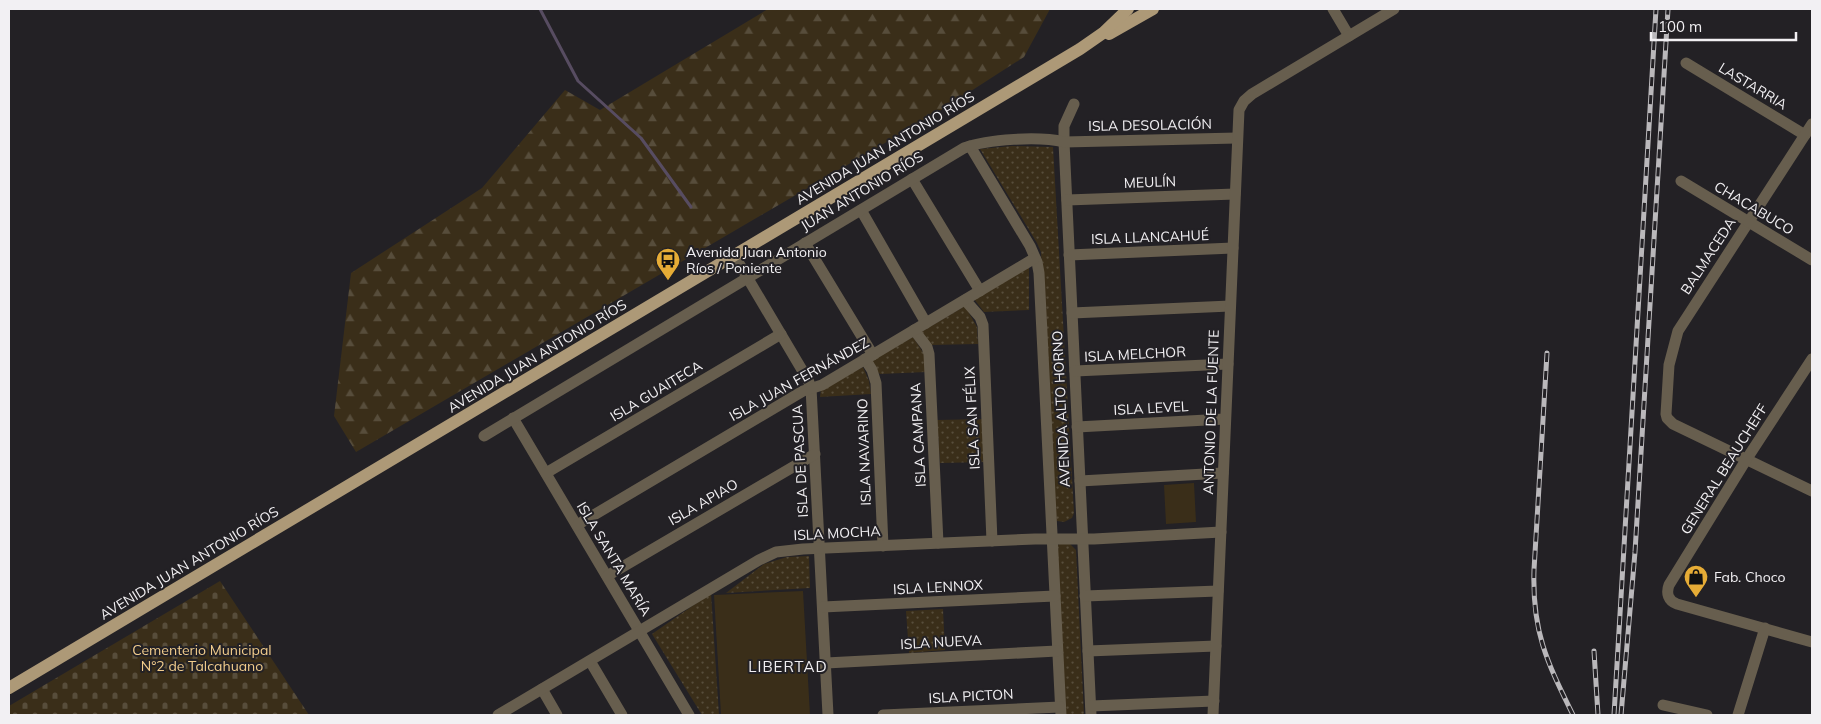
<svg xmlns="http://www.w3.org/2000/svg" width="1821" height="724" viewBox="0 0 1821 724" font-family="Mulish,sans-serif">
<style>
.green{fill:url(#green-dots)}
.forest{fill:url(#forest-firs)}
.cemetery{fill:url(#cemetery-stones)}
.pitch{fill:#3a2e19}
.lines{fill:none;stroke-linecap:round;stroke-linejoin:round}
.stream{stroke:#574c61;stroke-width:3}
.street{stroke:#675e4e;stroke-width:11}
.primary{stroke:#ad9977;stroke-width:12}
.rail-casing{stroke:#bab8bb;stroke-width:5}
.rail{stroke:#232125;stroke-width:3;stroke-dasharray:9;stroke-linecap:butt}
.labels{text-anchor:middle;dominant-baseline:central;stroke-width:4;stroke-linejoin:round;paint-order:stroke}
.street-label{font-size:14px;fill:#f2f0f3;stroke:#232125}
.poi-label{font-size:14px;fill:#f2f0f3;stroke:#232125;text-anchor:start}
.park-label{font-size:14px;fill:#f1cc8c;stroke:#232125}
.neighbourhood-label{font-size:15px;letter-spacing:1px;fill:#f2f0f3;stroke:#232125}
</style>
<defs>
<pattern id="green-dots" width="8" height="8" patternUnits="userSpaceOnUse" patternTransform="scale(1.25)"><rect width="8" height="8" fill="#3a2e19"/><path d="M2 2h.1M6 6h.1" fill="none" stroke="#574d3b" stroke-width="1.8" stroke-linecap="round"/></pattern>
<pattern id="forest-firs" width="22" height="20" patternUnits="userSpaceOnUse" patternTransform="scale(1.25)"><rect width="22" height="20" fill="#3a2e19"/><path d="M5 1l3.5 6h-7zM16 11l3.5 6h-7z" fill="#574d3b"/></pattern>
<pattern id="cemetery-stones" width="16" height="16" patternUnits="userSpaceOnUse" patternTransform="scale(1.25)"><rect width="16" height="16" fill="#3a2e19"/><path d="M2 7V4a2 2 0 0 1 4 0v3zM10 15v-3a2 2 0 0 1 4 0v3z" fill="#574d3b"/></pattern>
</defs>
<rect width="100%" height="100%" fill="#232125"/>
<!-- green -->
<g class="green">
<polygon points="1012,146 1053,147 1074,513 1072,518 1064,522 1057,521 1055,517 1041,252 1037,243 980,149"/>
<polygon points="1029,266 1029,310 984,312 974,299"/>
<polygon points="965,306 977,327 978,344 931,345 921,332"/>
<polygon points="913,337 924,354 926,372 880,374 874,369 870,361"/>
<polygon points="863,367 869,381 871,394 820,397 821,389"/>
<polygon points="985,419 986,462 940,463 937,420"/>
<polygon points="1069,543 1076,550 1084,715 1064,715 1056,548 1059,544"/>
<polygon points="809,556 810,588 726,593 764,564 787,557"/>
<polygon points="711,593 719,715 702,715 652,634"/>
<polygon points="943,609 945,650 909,653 906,611"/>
</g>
<!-- forest -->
<polygon class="forest" points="768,9 1050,9 1024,57 943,109 356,452 334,416 351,273 482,188 565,90 600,110"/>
<!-- cemetery -->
<polygon class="cemetery" points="220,581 309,715 9,715 9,706"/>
<!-- pitch -->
<g class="pitch">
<polygon points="1194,483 1196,522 1166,524 1164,485"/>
<polygon points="803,591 810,715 721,715 714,595"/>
</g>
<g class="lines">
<!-- stream -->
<polyline class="stream" points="540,9 578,81 641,138 691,207"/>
<!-- street -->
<g class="street">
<polyline points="1333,9 1349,36"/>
<polyline points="1686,63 1805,135"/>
<polyline points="1074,104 1064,126 1064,142 1091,715"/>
<polyline points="1812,124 1678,331 1669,365 1666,414 1667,418 1673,424 1812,491"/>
<polyline points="970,146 1030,246 1037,262 1039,273 1061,715"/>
<polyline points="912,179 980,291"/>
<polyline points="1681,181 1812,260"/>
<polyline points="1067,200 1235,194"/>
<polyline points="861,210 926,323"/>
<polyline points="805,243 873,355"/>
<polyline points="734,255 808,380 811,388 828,715"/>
<polyline points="1069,255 1233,248"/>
<polyline points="965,300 980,317 983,325 992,541"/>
<polyline points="1072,313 1230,306"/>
<polyline points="914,330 927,347 929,354 938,543"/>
<polyline points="865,359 872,370 876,383 883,546"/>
<path d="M1812,359L1746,460L1669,585C1666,593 1668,601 1677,604L1812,642"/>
<polyline points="1075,371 1228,364"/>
<polyline points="513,418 689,715"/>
<polyline points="1077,427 1225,419"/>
<path d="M484,436L964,148C988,139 1039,136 1064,142L1237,138"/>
<polyline points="546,473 781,334"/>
<polyline points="1080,481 1223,473"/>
<polyline points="577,525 803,391 822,385 1035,258"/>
<polyline points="607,576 815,454"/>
<polyline points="1085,596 1218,591"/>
<polyline points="823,607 1055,596"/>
<polyline points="1088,651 1216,646"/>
<polyline points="590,661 622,715"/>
<polyline points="826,663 1057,651"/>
<polyline points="542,689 557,715"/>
<polyline points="1663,705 1707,715"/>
<polyline points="1091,706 1214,701"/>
<polyline points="498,715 759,560 776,552 803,549 1035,539 1094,539 1221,532"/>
<polyline points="883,715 1060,707"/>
<polyline points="1213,715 1239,110 1244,101 1252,94 1394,9"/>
<polyline points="1738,715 1765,628"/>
</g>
<!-- primary -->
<g class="primary">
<polyline points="1109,34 1153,9"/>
<polyline points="9,688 1080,49 1103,33 1128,9"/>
</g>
<defs>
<g id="rail">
<path d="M1547,353L1534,570C1532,632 1547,662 1573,715"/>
<polyline points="1594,651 1598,715"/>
<polyline points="1614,715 1656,9"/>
<polyline points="1621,715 1635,552 1668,9"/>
</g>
</defs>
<!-- rail casing -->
<use href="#rail" class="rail-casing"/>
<!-- rail -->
<use href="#rail" class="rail"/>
</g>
<!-- icons -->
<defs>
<symbol id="bus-pin" viewBox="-11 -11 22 30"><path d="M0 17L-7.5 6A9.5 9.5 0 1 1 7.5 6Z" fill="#e6ac36" stroke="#232125"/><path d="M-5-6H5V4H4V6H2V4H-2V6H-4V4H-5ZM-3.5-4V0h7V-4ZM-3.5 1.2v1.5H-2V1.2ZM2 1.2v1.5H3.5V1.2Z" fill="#111"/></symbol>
<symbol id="shop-pin" viewBox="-11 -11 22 30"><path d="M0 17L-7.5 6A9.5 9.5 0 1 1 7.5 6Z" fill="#e6ac36" stroke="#232125"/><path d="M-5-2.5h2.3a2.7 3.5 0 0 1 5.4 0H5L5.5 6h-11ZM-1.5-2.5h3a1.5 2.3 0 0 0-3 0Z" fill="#111"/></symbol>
</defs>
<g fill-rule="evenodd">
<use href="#bus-pin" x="654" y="246" width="28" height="38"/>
<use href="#shop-pin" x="1682" y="563" width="28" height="38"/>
</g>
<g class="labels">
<!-- street labels -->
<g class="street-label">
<text transform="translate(1753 86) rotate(31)">LASTARRIA</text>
<text transform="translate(1150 125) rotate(-1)">ISLA DESOLACIÓN</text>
<text transform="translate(885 148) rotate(-31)">AVENIDA JUAN ANTONIO RÍOS</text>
<text transform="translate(1150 182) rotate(-2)">MEULÍN</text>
<text transform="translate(862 191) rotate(-31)">JUAN ANTONIO RÍOS</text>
<text transform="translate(1754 208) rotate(31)">CHACABUCO</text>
<text transform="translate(1150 237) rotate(-2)">ISLA LLANCAHUÉ</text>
<text transform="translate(1708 256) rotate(-57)">BALMACEDA</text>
<text transform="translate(1135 354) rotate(-3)">ISLA MELCHOR</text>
<text transform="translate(537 356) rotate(-31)">AVENIDA JUAN ANTONIO RÍOS</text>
<text transform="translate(799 379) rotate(-29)">ISLA JUAN FERNÁNDEZ</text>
<text transform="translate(656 391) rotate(-31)">ISLA GUAITECA</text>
<text transform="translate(1151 408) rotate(-3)">ISLA LEVEL</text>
<text transform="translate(1061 409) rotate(-93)">AVENIDA ALTO HORNO</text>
<text transform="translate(1211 412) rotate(-88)">ANTONIO DE LA FUENTE</text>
<text transform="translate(972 418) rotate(-93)">ISLA SAN FÉLIX</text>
<text transform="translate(918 435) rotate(-93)">ISLA CAMPANA</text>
<text transform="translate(864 452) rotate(-92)">ISLA NAVARINO</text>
<text transform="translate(800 461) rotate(-93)">ISLA DE PASCUA</text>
<text transform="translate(1724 469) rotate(-58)">GENERAL BEAUCHEFF</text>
<text transform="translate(703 502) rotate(-30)">ISLA APIAO</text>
<text transform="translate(837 533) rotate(-3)">ISLA MOCHA</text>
<text transform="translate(614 559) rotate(59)">ISLA SANTA MARÍA</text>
<text transform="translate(189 563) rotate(-31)">AVENIDA JUAN ANTONIO RÍOS</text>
<text transform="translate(938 587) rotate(-3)">ISLA LENNOX</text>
<text transform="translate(941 642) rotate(-3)">ISLA NUEVA</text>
<text transform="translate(971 696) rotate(-3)">ISLA PICTON</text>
</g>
<!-- poi labels -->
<g class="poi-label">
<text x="686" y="252">Avenida Juan Antonio<tspan x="686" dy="16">Ríos / Poniente</tspan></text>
<text x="1714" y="577">Fab. Choco</text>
</g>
<!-- park labels -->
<g class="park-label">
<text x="202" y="650">Cementerio Municipal<tspan x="202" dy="16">N°2 de Talcahuano</tspan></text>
</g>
<!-- neighbourhood labels -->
<g class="neighbourhood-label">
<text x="788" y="666">LIBERTAD</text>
</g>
</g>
<!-- border -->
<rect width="1821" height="724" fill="none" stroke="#f2f0f3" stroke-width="20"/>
<!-- scale -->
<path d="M1651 32v8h145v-8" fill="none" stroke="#f2f0f3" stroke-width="2.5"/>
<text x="1658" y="32" font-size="15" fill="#f2f0f3" stroke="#232125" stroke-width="4" paint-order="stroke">100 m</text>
</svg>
